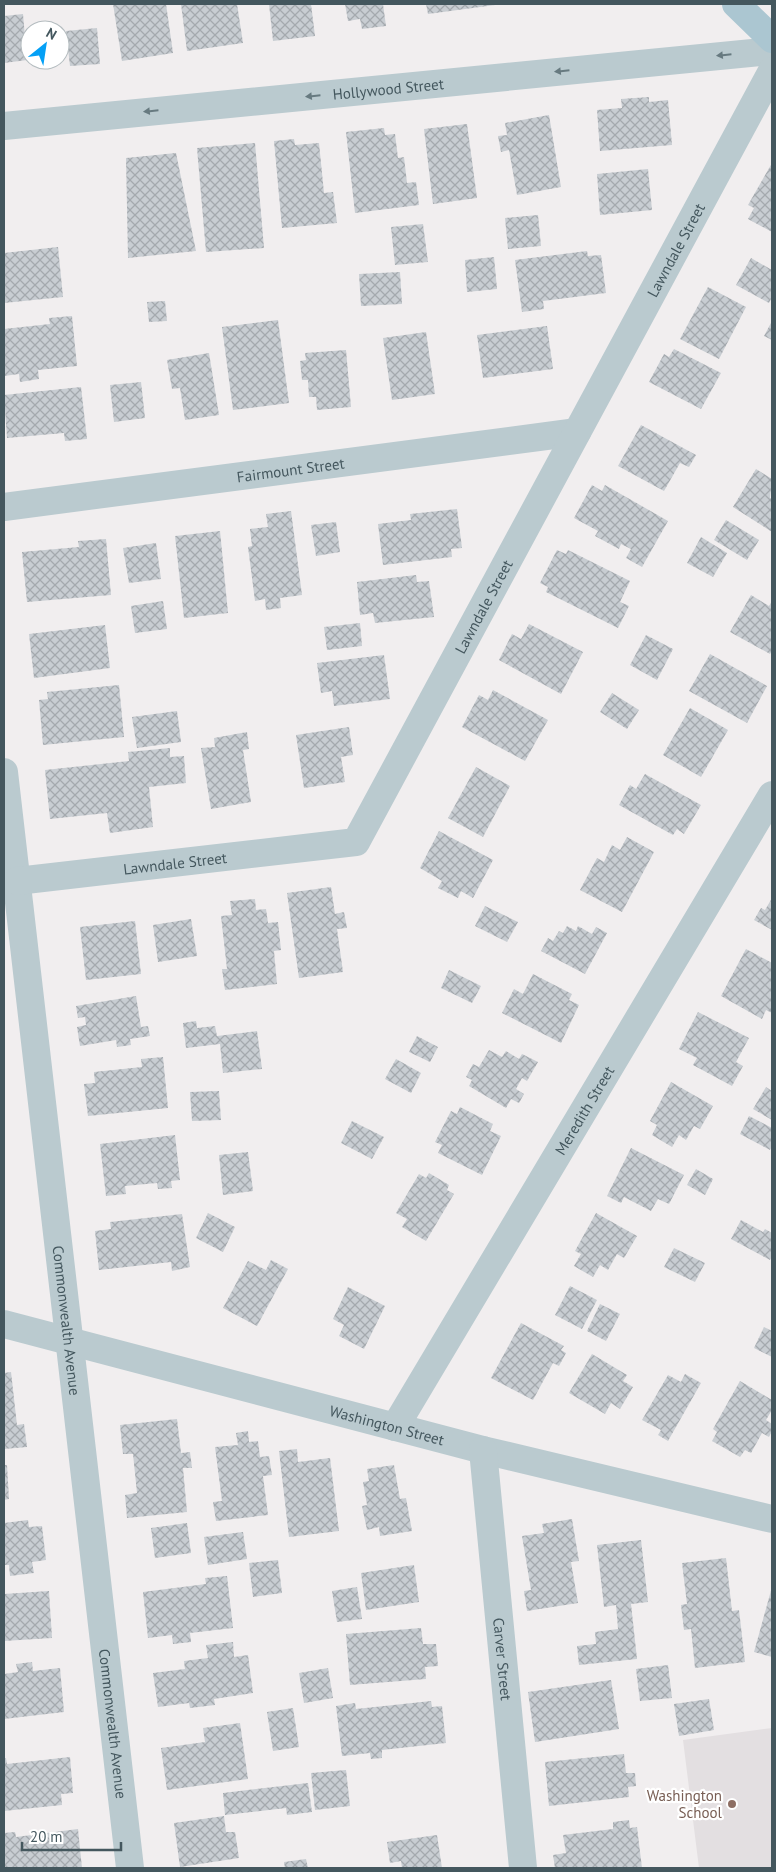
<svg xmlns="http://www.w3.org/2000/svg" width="776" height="1872" viewBox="0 0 776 1872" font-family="'PT Sans',sans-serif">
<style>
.education{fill:#e3dfe1}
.building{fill:url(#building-cross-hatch)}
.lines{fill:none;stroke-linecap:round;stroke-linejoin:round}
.minor{stroke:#bacacf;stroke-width:28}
.major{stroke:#abc6d1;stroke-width:28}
.oneway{fill:#677a80}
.education-dot{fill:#8d6e63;stroke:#fff;stroke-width:2}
.labels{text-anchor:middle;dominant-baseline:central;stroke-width:4.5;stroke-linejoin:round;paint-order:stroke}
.street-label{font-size:15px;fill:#44575e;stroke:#fff}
.education-label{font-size:15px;fill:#785e54;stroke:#fff;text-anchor:end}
</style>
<defs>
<pattern id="building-cross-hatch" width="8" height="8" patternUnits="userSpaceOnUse" patternTransform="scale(1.25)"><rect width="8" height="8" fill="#c8cdd2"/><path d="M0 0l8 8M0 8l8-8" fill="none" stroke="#a4a9ae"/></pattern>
</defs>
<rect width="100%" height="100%" fill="#f1eeef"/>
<!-- education -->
<polygon class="education" points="772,1728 772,1868 699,1868 683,1740"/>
<!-- building -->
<g class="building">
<polygon points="113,4 166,4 173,53 122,61"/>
<polygon points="181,4 237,4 243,43 187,51"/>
<polygon points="269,4 311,4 315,36 273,41"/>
<polygon points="345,4 383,4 386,26 362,29 360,19 348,21"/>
<polygon points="426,4 495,4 495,5 428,14"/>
<polygon points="23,14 27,60 4,63 4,16"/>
<polygon points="97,28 100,64 70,66 66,31"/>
<polygon points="649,97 649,102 668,100 672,145 600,151 597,110 622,108 621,99"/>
<polygon points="549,115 561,187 517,195 509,150 501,152 498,136 507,135 505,123"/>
<polygon points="467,124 477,198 433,204 424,129"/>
<polygon points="384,128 385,135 395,134 398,158 404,157 407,183 416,182 419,205 355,213 346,132"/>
<polygon points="294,139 295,145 319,143 324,193 333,192 337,223 282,228 274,141"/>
<polygon points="255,143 264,248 206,252 197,148"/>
<polygon points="176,153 196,251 128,258 126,158"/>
<polygon points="772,163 772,232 748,219 754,208 748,205"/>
<polygon points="648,169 652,210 600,215 597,174"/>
<polygon points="538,215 541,246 508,249 505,218"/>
<polygon points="423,224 428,262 395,265 391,227"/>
<polygon points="58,247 63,297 4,303 4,253"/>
<polygon points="587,251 588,256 601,255 606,293 543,301 544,309 522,312 515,260"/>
<polygon points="494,257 497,289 467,292 465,260"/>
<polygon points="751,258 772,270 772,297 769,303 736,285"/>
<polygon points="400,272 402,304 361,306 359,274"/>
<polygon points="708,287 746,307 719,359 680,339"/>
<polygon points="165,301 167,321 149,322 147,302"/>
<polygon points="72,316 77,366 38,370 39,379 20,382 19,374 4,376 4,329 50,324 49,318"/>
<polygon points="278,320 289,403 233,410 222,327"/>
<polygon points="772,321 772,340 764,336"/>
<polygon points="547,326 553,369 483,378 477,335"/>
<polygon points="426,332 435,394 392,400 383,338"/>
<polygon points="674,349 721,373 701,409 649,382 664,354 669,357"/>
<polygon points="346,350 351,407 317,410 316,397 309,397 308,380 302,380 300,361 306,360 305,353"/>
<polygon points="209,353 219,415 185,420 180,388 172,389 167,360"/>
<polygon points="141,382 145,418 114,422 110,385"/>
<polygon points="81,387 87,439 65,441 64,433 7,438 4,395"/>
<polygon points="641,425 696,455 689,467 680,463 664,491 618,466"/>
<polygon points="756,469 772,479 770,498 772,499 772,532 733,507"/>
<polygon points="592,485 602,491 605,485 668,521 642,567 626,558 631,549 621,544 619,549 595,536 598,531 574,518"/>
<polygon points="457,509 462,548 451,549 452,557 383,565 378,524 411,520 410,514"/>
<polygon points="291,511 302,595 280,598 281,608 266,610 265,599 255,601 248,547 252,546 250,529 268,527 266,514"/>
<polygon points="726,520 759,540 747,560 714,540"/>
<polygon points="336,522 340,552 316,556 311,525"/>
<polygon points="220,531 228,613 184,618 175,536"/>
<polygon points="701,537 727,553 713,577 687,563"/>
<polygon points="106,539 111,595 27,602 22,552 79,547 78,541"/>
<polygon points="156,543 161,579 129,583 123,548"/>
<polygon points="557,550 566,554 568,550 630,581 620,602 629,606 618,628 546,592 548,587 540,583"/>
<polygon points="416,575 417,582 429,581 434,617 375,623 373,613 360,615 357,582"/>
<polygon points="751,595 769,606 772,601 772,651 770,654 730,632"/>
<polygon points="163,601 167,629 135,633 131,606"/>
<polygon points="360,623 362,646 327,650 324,627"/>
<polygon points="529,624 583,652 561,694 499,660 512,634 521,639"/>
<polygon points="105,625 110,668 34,678 29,634"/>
<polygon points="646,635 673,649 657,680 630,665"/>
<polygon points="710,654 767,686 747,723 689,691"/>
<polygon points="384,655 390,699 334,706 332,691 321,693 317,663"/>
<polygon points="119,685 124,737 43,745 39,700 48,699 47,692"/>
<polygon points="493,690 548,720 525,761 462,727 479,695 488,700"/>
<polygon points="612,693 639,710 627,729 600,712"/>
<polygon points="690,708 728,730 701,777 663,755"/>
<polygon points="177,711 181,742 137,748 132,717"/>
<polygon points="349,727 353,755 341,757 345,782 304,788 296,735"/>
<polygon points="247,732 249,749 243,750 251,802 211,809 201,748 215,747 214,738"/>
<polygon points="170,748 170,757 184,756 186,783 149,787 153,827 110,833 107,813 50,819 45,770 129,761 128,752"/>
<polygon points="476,767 510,786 483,837 448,818"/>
<polygon points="645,774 701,805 684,834 677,829 673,835 619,805 630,785 636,789"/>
<polygon points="439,831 493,860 473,898 461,891 458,898 438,888 442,881 420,868"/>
<polygon points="627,837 654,852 622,912 580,890 597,858 604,862 612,845 620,850"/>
<polygon points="331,887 335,914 344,912 347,928 337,929 343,972 299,978 287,893"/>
<polygon points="772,898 772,930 754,920 761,908 765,910"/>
<polygon points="255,899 256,910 266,909 268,923 278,922 281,950 274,951 277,984 225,990 222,969 227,969 221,916 232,915 230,901"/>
<polygon points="485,906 518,922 507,942 475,926"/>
<polygon points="191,919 197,956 158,962 153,925"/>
<polygon points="135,921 141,974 86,980 80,927"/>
<polygon points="567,926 576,931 578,926 592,934 596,927 607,933 585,974 541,951 548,938 553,941 559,931 563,933"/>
<polygon points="746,949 772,963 772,1013 766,1010 762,1019 721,996"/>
<polygon points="449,970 481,986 472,1003 441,988"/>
<polygon points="533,974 572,994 569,1000 579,1005 561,1043 502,1013 514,989 523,994"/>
<polygon points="136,996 141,1027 148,1026 150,1036 130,1039 131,1045 117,1047 116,1040 80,1046 77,1027 86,1025 85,1017 78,1018 76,1006"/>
<polygon points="698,1012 749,1038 736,1062 743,1066 732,1086 693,1065 697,1058 679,1049"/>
<polygon points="196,1021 197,1028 215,1026 217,1036 257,1031 262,1069 223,1073 220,1044 186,1048 183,1023"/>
<polygon points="417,1036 438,1047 430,1062 409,1052"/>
<polygon points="489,1050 502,1057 506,1051 519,1059 522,1054 538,1062 527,1081 522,1078 516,1089 524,1094 519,1103 511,1099 506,1108 469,1086 472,1080 466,1077 473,1064 479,1067"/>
<polygon points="163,1057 168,1108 88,1116 84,1084 95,1083 94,1072 142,1067 141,1059"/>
<polygon points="396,1059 421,1073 411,1093 385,1079"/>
<polygon points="671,1082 713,1106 700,1129 694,1126 686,1140 679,1135 672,1147 652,1135 657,1125 650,1121"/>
<polygon points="766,1087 772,1091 772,1120 753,1109"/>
<polygon points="219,1091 221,1120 192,1121 190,1092"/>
<polygon points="460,1107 493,1124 490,1131 501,1136 482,1175 438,1153 442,1145 435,1142 451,1111 457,1114"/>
<polygon points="749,1116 772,1128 772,1145 770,1150 740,1134"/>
<polygon points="352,1121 384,1137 372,1159 341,1143"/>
<polygon points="175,1135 180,1180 171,1181 172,1188 158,1189 157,1183 125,1186 126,1194 106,1196 100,1144"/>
<polygon points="631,1148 684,1175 669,1204 658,1199 651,1211 624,1197 621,1203 607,1196"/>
<polygon points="248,1152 253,1191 223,1195 219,1155"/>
<polygon points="696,1169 713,1179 705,1195 687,1185"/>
<polygon points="429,1173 449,1185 447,1190 454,1194 426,1241 402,1227 407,1219 396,1213 419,1174 426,1178"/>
<polygon points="208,1213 235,1227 223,1252 196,1238"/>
<polygon points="596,1213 637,1236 624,1258 617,1254 608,1270 600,1265 593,1277 574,1266 581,1254 575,1251"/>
<polygon points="182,1214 190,1267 172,1271 171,1262 99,1270 95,1231 111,1229 110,1222"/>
<polygon points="741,1220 763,1232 765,1229 772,1233 772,1255 770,1260 731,1239"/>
<polygon points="674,1248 705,1263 695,1282 664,1267"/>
<polygon points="271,1260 288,1269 257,1326 223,1308 248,1261 266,1270"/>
<polygon points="570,1286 597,1300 582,1329 555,1315"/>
<polygon points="348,1287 385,1306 364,1349 339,1336 344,1325 333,1319"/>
<polygon points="600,1304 620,1314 606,1341 587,1331"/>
<polygon points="521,1323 564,1346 561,1350 566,1353 559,1366 553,1363 533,1400 491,1378"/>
<polygon points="764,1327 772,1331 772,1357 754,1348"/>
<polygon points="592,1354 627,1375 623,1381 633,1387 620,1409 611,1403 605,1414 569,1393"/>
<polygon points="11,1372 17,1425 24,1424 27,1447 4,1449 4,1373"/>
<polygon points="685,1374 701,1383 668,1441 658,1435 661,1430 642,1420 668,1375 681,1382"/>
<polygon points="740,1381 772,1400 772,1410 766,1420 772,1424 772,1431 769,1437 762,1433 751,1453 745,1450 740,1457 712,1441 717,1432 713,1429"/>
<polygon points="177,1419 181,1453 190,1452 192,1468 183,1468 187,1512 127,1518 125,1495 137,1493 133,1454 123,1454 120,1425"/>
<polygon points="248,1431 249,1442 258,1441 260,1457 269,1456 272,1475 263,1476 268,1515 216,1521 213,1502 222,1501 215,1447 238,1445 236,1433"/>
<polygon points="297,1449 298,1462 330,1458 339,1531 289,1537 279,1451"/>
<polygon points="4,1465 7,1465 9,1499 4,1500"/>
<polygon points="394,1465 400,1499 406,1498 412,1531 380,1536 379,1527 367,1530 362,1506 367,1505 363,1482 369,1481 367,1469"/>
<polygon points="572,1519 579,1561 571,1562 578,1603 527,1611 524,1591 531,1590 522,1536 544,1533 542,1524"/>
<polygon points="28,1520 29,1527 42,1526 46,1560 32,1562 34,1573 10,1576 9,1565 4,1565 4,1523"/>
<polygon points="187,1523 191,1553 155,1558 151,1528"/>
<polygon points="243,1532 247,1559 208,1565 204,1537"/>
<polygon points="641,1540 648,1602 631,1604 637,1659 579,1665 577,1646 596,1644 595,1632 618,1629 616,1605 604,1607 597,1545"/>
<polygon points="726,1558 732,1611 739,1610 745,1662 695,1668 691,1629 684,1630 681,1605 687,1604 682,1563"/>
<polygon points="278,1560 282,1593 253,1597 249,1563"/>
<polygon points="414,1565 419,1602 366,1610 361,1573"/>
<polygon points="227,1576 233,1628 190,1633 191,1642 173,1644 172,1635 148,1638 143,1592 206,1584 205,1578"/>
<polygon points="357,1587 362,1619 337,1622 332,1591"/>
<polygon points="772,1587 772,1657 754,1652"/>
<polygon points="49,1591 52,1638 4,1641 4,1594"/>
<polygon points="421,1628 423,1644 436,1644 438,1666 425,1667 426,1679 350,1685 346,1634"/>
<polygon points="233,1642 234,1657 248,1655 253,1693 214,1699 215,1705 190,1708 189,1703 158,1707 153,1673 185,1669 184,1661 208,1658 206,1645"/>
<polygon points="32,1662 33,1671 60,1668 64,1712 4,1719 4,1674 18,1672 16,1664"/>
<polygon points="668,1665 672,1698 640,1701 636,1669"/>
<polygon points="328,1668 333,1698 304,1703 299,1673"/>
<polygon points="611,1680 619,1729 535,1742 528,1692"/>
<polygon points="709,1699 714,1730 679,1736 674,1704"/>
<polygon points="431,1701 432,1707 442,1706 446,1743 382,1750 382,1758 371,1759 370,1753 342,1756 336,1706 355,1703 356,1709"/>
<polygon points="293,1708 299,1747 273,1751 267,1712"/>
<polygon points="240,1723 248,1779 167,1790 161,1748 205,1742 203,1728"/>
<polygon points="624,1754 626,1773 635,1773 636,1786 628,1787 629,1797 549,1806 545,1762"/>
<polygon points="70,1757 73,1793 61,1794 62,1805 4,1811 4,1758 6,1758 7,1764"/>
<polygon points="346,1770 350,1806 315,1810 311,1773"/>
<polygon points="308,1783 312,1812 287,1815 286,1808 225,1815 223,1793"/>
<polygon points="224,1816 226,1832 235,1832 239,1858 180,1867 174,1823"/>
<polygon points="629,1820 630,1828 637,1827 642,1868 555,1868 553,1855 566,1853 563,1835 613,1829 613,1822"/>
<polygon points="78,1829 82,1868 4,1868 4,1833 15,1832 16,1837"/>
<polygon points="437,1835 442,1868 402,1868 401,1861 390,1863 387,1842"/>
<polygon points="306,1859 308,1868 285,1868 284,1862"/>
</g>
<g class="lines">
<!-- minor -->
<g class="minor">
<path id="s1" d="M4,126L772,51"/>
<path id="s2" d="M4,507L577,432"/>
<path id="s3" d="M4,772L130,1868"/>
<path id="s4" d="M17,881L356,842L772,71"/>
<path id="s5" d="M4,1324L483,1450L772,1519"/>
<path id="s6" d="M395,1427L772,795"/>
<path id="s7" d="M483,1450L523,1868"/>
</g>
<!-- major -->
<polyline class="major" points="736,4 772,39"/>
</g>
<!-- one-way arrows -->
<defs><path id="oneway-solid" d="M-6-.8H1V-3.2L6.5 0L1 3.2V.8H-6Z" transform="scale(1.25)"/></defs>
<g class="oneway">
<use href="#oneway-solid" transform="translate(724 55) rotate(174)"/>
<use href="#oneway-solid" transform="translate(562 71) rotate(174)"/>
<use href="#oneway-solid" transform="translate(313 96) rotate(174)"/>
<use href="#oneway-solid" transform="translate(151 111) rotate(174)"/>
</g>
<!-- markers -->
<circle class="education-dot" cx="732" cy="1804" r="5"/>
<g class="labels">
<!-- street labels -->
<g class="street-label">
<text stroke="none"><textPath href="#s1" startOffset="386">Hollywood Street</textPath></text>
<text stroke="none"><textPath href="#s4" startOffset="1014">Lawndale Street</textPath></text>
<text stroke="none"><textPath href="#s2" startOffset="289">Fairmount Street</textPath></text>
<text stroke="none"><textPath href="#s4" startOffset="609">Lawndale Street</textPath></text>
<text stroke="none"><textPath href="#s4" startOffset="159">Lawndale Street</textPath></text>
<text stroke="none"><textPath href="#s6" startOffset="369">Meredith Street</textPath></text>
<text stroke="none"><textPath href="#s3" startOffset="552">Commonwealth Avenue</textPath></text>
<text stroke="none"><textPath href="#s5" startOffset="396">Washington Street</textPath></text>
<text stroke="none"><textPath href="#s7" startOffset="210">Carver Street</textPath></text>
<text stroke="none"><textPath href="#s3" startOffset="958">Commonwealth Avenue</textPath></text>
</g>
<!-- education labels -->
<g class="education-label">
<text x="722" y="1795">Washington<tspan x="722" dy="17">School</tspan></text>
</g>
</g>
<!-- border -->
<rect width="776" height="1872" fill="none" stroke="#44575e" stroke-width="10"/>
<!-- north arrow -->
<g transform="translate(45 45) rotate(30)"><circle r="24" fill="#ffffff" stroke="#b4bcbf"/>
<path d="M0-4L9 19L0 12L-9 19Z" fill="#04a0f6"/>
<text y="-8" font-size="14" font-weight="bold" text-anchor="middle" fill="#44575e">N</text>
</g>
<!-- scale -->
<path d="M22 1842v8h99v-8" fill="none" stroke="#44575e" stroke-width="2.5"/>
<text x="30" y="1842" font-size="15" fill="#44575e" stroke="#ffffff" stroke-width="4" paint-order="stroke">20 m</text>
</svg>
